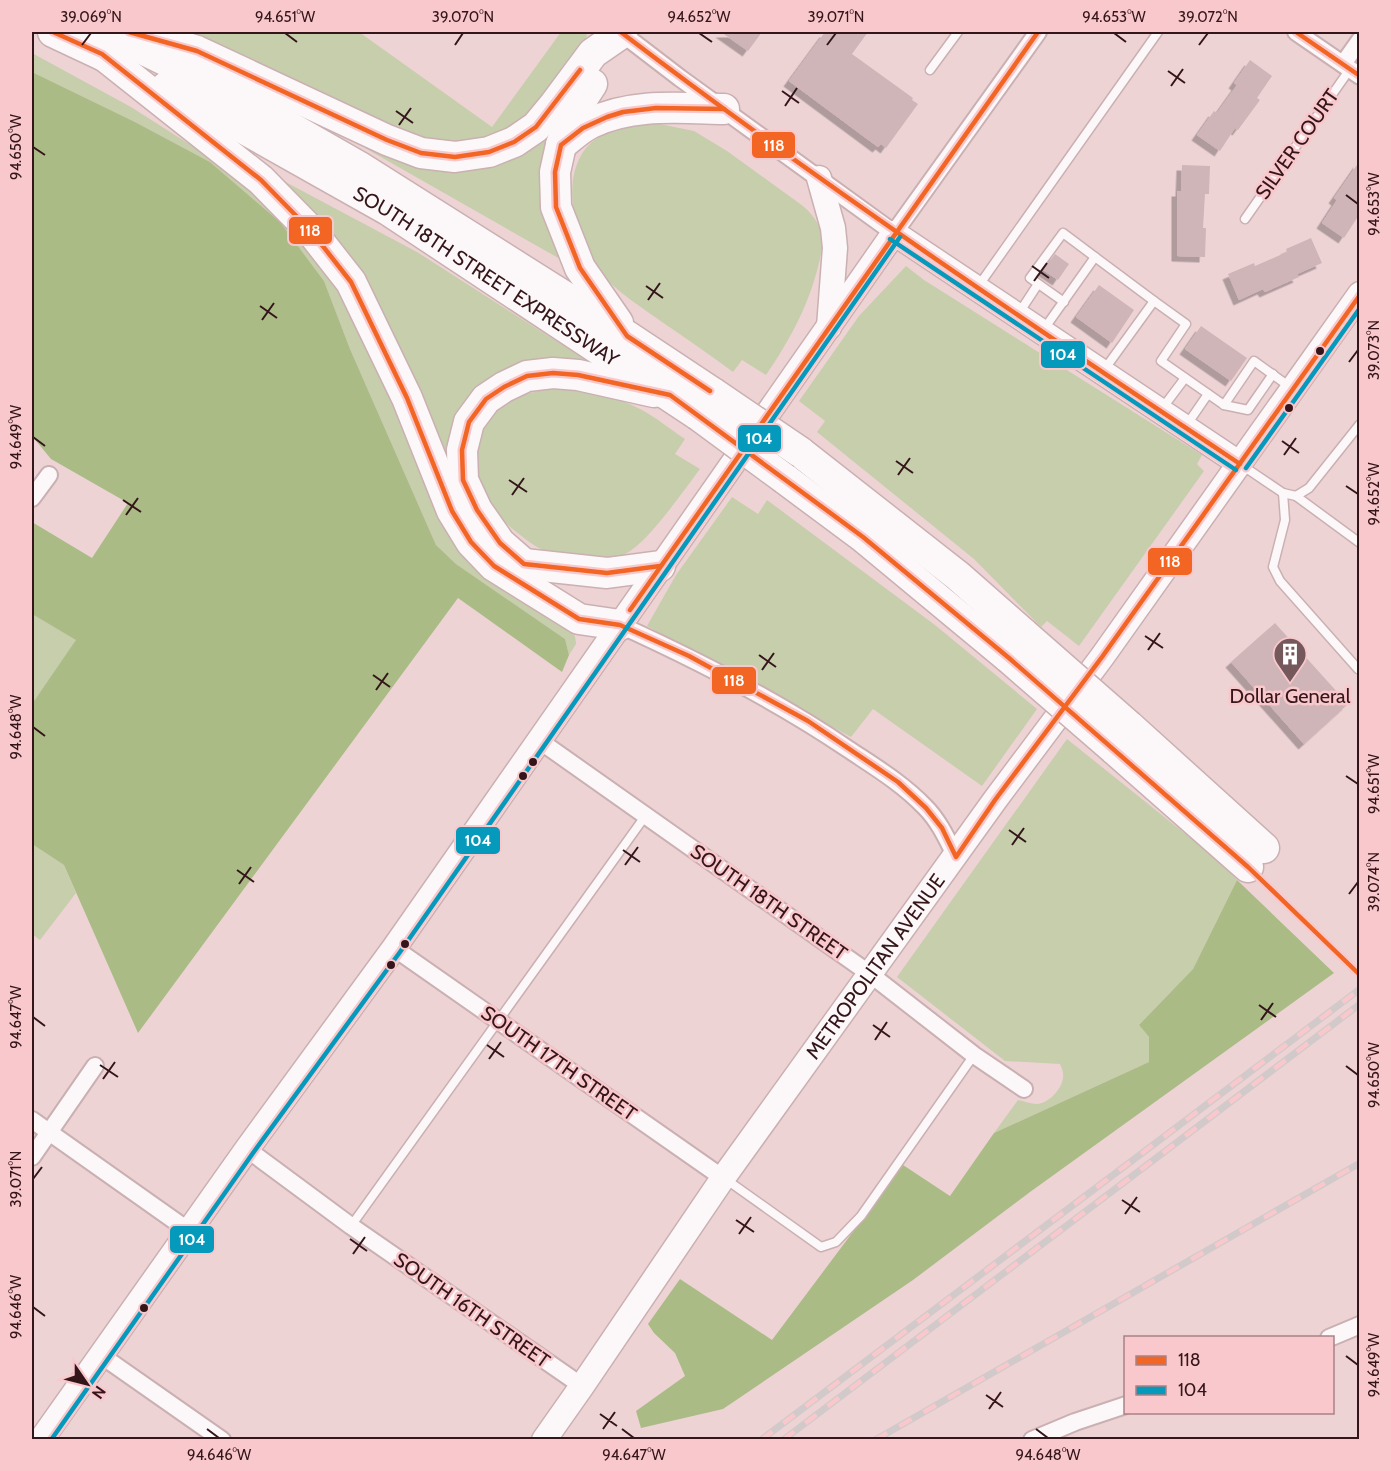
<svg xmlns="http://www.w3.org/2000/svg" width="1391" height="1471" viewBox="0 0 1391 1471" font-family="Cabin,sans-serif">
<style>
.green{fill:#c6ceac}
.forest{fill:#aabb86}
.building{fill:#d0b5b8;filter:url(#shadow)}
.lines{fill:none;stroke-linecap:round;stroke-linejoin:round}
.lane-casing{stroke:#cab0b2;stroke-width:11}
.street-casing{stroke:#cab0b2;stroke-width:20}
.secondary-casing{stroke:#cab0b2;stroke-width:27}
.highway-casing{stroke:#cab0b2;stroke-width:33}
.lane{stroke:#fcf8f9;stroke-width:8}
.street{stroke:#fcf8f9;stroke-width:16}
.secondary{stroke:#fcf8f9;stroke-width:24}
.highway{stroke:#fcf8f9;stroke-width:30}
.rail-casing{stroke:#d2caca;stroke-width:7}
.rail{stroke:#f9c8cc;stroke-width:4.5;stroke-dasharray:14;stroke-linecap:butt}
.highway-bridge-casing{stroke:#cab0b2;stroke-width:33;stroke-linecap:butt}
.highway-bridge{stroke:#fcf8f9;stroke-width:30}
.bus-1-casing{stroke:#f9c8cc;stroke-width:9}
.bus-2-casing{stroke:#f9c8cc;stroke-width:9}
.bus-1{stroke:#f26522;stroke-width:4.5}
.bus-2{stroke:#059abc;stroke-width:4.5}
.ticks{fill:none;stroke:#34161a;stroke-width:2}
.bus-dot{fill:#34161a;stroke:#f9c8cc;stroke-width:2}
.labels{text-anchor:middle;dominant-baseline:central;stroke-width:5;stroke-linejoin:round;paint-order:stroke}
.street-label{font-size:20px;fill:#34161a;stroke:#f9c8cc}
.poi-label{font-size:20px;fill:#34161a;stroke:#f9c8cc}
.line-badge{stroke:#f9c8cc;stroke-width:2}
.badge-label{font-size:16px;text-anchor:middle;font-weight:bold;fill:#fff}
.neatline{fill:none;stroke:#34161a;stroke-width:2}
.ticks-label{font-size:15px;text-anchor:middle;fill:#34161a}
</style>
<defs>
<filter id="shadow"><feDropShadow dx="-5.5" dy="5.5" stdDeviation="0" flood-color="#0004"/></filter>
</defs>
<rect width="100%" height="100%" fill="#eed3d5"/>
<!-- green -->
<g class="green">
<polygon points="176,32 359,32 492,127 561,32 587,32 586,41 540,106 498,136 452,145 422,141"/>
<polygon points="32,53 131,107 197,149 241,179 279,214 340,292 386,382 448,534 465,556 565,626 575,636 576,644 569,655 565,639 456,564 436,545 350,349 324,281 280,222 210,162 135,122 32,72"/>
<path d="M650,122L694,131L727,151L803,206C817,218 821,229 827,246L822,248C814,295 793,336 766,375L742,360L733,372C710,355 686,338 662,322C634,302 601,282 585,251C582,244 581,236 578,229C573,212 571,197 573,179C581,134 612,129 650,122Z"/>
<polygon points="550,124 563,256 560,259 365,148 369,140 418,160"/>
<polygon points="278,178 417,252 584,359 581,367 516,371 450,463"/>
<polygon points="906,266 924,280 1202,455 1197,464 1204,471 1079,646 1047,621 1041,627 974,559 817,432 825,421 799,401 859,316"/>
<path d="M555,388C584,388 616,396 642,410C657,418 671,430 685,439L675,454L700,469C684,490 647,544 625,554C607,563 595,559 576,556C568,555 558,554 549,552C537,549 524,538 515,531C447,476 466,398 555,388Z"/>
<polygon points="732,497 758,514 767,500 935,625 1037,709 982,786 873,709 851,737 647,626 676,575"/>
<polygon points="32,614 77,640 32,704"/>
<path d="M1067,739L1218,860L1237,880L1193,969L1139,1025L1149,1037V1062L994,1133L1018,1100C1024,1101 1031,1104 1037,1104C1050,1103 1065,1086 1063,1073C1063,1070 1061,1067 1060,1064L1005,1061L897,977Z"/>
<polygon points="32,844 64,865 76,893 40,940 32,934"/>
</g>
<!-- forest -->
<g class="forest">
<polygon points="32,72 135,122 210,162 280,222 324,281 350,349 436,545 456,564 565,639 569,655 562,672 458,598 138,1033 64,865 32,844 32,704 76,640 32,614 32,522 92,558 128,503 51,459 32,436"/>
<polygon points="1237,880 1334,973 1030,1192 913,1280 723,1409 641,1428 636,1411 685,1376 675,1353 654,1333 648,1324 680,1279 772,1340 903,1165 950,1196 994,1133 1149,1062 1149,1037 1139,1025 1193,969"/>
</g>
<!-- building -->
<g class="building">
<polygon points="721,32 762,32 748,51"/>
<polygon points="825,32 868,32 852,54 913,98 912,100 918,104 886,148 881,144 878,147 789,81"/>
<polygon points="1250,60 1272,76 1257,98 1260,100 1238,130 1235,128 1220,151 1197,135 1214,111 1217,113 1237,85 1234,83"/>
<polygon points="1359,162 1359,215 1344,238 1322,223 1337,200 1334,198"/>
<polygon points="1182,165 1210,166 1209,194 1205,194 1203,228 1206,228 1205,257 1177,256 1177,191 1181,191"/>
<polygon points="1311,238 1322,263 1297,274 1299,277 1265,292 1263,289 1239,300 1228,274 1254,263 1255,266 1287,252 1286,249"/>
<polygon points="1055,254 1069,264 1058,280 1043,270"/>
<polygon points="1099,285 1134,310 1112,343 1076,317"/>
<polygon points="1201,326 1247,358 1231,381 1185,349"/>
<polygon points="1275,623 1348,704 1304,744 1231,662"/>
</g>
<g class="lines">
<defs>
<g id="lane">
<polyline points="930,70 958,32"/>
<polyline points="1245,219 1350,69"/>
<polyline points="977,288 1158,32"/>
<polyline points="1064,302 1030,278 1063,233 1095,257"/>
<polyline points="1019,313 1038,284"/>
<polyline points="1044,329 1095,257 1154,301"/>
<polyline points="1104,370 1154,301 1186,324 1161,361 1224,405 1254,361 1290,387"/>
<polyline points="1224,405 1248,410 1273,374"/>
<polyline points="1161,410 1185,378"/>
<polyline points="1186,426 1208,394"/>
<polyline points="1243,466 1283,493 1296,496 1360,543"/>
<polyline points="1283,493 1285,520 1273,567 1280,581 1358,669"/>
<polyline points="1296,496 1309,488 1360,424"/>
<polyline points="724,1178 821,1247 836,1242 861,1216 974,1055"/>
<polyline points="351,1226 646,815"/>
</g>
<g id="street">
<polyline points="620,32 680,78 894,233 1038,32"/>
<polyline points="1296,32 1360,76"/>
<polyline points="1343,64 1360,40"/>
<polyline points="32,498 49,475"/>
<path d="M620,625C699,661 776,700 848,749C875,767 902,783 925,807C939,821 947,839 956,857"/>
<polyline points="540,741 870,974 974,1055 1024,1089"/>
<polyline points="394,948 723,1178"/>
<polyline points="32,1120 189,1231"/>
<polyline points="247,1149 351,1226 582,1386"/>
<polyline points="32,1157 95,1066"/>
<polyline points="1329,1338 1360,1325"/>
<polyline points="102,1356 222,1440"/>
<polyline points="1032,1440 1075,1422 1126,1405"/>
</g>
<g id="secondary">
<polyline points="819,178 833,228 835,248 829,327"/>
<polyline points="41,1440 247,1149 394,948 894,233 1240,464"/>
<path id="s1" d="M544,1440L582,1386L723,1178L995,800L1102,657L1360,294"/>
</g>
<g id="highway">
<polyline points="53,32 121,64"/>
<polyline points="107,32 220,87 358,166 627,336 713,393"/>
<polyline points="153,38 197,51 387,140 421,153 455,157 489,152 514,142 536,127 555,104 593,53 622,33"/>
<polyline points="102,54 261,180 311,231 351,282 407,398 452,511 471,542 494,566 579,619 620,625"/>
<polyline points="592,84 571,116 561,145 555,172 556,207 580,268 618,323"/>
<path id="s2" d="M166,87L246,130L388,210L698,415"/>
<path d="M561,145C570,138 580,128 591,123C632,103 679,108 724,109"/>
<polyline points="800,452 958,576 1024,634"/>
<polyline points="785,479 863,537 1009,658"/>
<polyline points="524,564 500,543 477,510 463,480 462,450 469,422 486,399 504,387 527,376 553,373 578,375 654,392"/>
<polyline points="524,564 607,573 660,566"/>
<polyline points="1129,726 1264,848"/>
<polyline points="1114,749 1248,867"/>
</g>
</defs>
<!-- lane casing -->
<use href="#lane" class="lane-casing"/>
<!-- street casing -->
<use href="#street" class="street-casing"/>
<!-- secondary casing -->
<use href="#secondary" class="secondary-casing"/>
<!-- highway casing -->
<use href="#highway" class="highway-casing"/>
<!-- lane -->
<use href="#lane" class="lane"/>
<!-- street -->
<use href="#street" class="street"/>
<!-- secondary -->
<use href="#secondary" class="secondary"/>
<!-- highway -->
<use href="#highway" class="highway"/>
<defs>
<g id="rail">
<polyline points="761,1440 1360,989"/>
<polyline points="783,1440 1360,1004"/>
<polyline points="875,1440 1360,1163"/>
</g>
</defs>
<!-- rail casing -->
<use href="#rail" class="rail-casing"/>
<!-- rail -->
<use href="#rail" class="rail"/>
<defs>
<g id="highway-bridge">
<polyline points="713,393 800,452"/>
<polyline points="698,415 785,479"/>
<polyline points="1024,634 1129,726"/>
<polyline points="1009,658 1114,749"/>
</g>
</defs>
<!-- highway-bridge casing -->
<use href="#highway-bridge" class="highway-bridge-casing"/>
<!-- highway-bridge -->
<use href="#highway-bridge" class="highway-bridge"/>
<defs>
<g id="bus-1">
<polyline points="53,32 102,54 261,180 311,231 351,282 407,398 452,511 471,542 494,566 579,619 620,625 689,656 808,721 898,782 926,808 942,828 956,857 995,800 1102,657 1360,295"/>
<polyline points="129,32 197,51 387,140 421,153 455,157 489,152 514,142 536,127 580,70"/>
<polyline points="1296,32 1360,76"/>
<path d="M622,33C822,185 1031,325 1240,464"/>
<polyline points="710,391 627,336 580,268 556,207 555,172 561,145 583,128 607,117 623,112 656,108 724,109"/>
<polyline points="660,566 607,573 524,564 500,543 477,510 463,480 462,450 469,422 486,399 504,387 527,376 553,373 578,375 670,395 863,537 1009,658 1248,867 1360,975"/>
<polyline points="630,610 1038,32"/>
</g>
<g id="bus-2">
<polyline points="890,239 1236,470"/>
<polyline points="1246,468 1360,308"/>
<polyline points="51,1440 253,1153 400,952 900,237"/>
</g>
</defs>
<!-- bus-1 casing -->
<use href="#bus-1" class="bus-1-casing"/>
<!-- bus-2 casing -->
<use href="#bus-2" class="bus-2-casing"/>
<!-- bus-1 -->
<use href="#bus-1" class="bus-1"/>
<!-- bus-2 -->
<use href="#bus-2" class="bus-2"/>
</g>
<!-- ticks -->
<path class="ticks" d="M285,33L297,42M699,33L712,42M1114,33L1126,42M82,45L91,33M455,45L463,33M827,45L836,33M1199,45L1208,33M1168,71L1185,83M1171,86L1183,69M782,91L799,103M785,106L797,88M396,111L413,123M399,125L411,108M33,147L45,155M1346,195L1358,204M1032,266L1049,278M1034,281L1047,263M646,286L663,298M648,300L660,283M260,306L277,318M262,320L274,303M1349,362L1358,350M33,437L45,446M1282,441L1299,453M1284,455L1296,438M896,461L913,473M898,475L910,458M509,480L527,492M1346,486L1358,494M512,495L524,478M123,500L141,512M126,515L138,498M1145,636L1163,648M1148,650L1160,633M759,655L776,667M762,670L774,653M373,675L390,687M376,690L388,673M33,727L45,736M1346,776L1358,784M1009,830L1026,842M1012,845L1024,828M623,850L640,862M625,865L638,847M237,870L254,882M239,884L251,867M1349,894L1358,882M1259,1005L1276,1017M33,1017L45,1026M1261,1020L1273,1003M873,1025L890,1037M875,1040L887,1022M487,1045L504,1057M489,1059L501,1042M100,1065L118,1077M1346,1066L1358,1075M103,1079L115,1062M33,1179L42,1167M1122,1200L1140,1212M1125,1214L1137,1197M736,1220L754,1232M739,1234L751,1217M350,1239L367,1251M353,1254L365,1237M33,1307L45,1316M1346,1356L1358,1365M986,1395L1003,1407M989,1409L1001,1392M600,1414L617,1426M207,1429L219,1438M603,1429L615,1412M622,1429L634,1438M1036,1429L1048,1438"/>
<!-- icons -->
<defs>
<symbol id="building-pin" viewBox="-11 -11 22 30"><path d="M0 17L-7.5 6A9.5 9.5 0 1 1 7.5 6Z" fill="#75585b" stroke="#f9c8cc"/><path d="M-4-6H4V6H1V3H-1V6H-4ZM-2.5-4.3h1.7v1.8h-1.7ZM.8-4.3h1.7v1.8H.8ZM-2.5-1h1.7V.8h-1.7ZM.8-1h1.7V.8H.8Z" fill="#fff"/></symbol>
</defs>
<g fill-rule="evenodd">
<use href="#building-pin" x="1271" y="635" width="38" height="52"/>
</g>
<!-- markers -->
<g class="bus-dot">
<circle cx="1320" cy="351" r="5"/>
<circle cx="1289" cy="408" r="5"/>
<circle cx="533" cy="762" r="5"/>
<circle cx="523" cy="776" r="5"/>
<circle cx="405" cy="944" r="5"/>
<circle cx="391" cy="965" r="5"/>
<circle cx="144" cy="1308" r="5"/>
</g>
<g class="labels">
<!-- street labels -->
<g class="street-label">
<text transform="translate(1297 144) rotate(-55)">SILVER COURT</text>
<text stroke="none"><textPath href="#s2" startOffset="372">SOUTH 18TH STREET EXPRESSWAY</textPath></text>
<text transform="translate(769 902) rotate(35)">SOUTH 18TH STREET</text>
<text stroke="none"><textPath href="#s1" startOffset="578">METROPOLITAN AVENUE</textPath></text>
<text transform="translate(559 1063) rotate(35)">SOUTH 17TH STREET</text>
<text transform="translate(472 1310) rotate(35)">SOUTH 16TH STREET</text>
</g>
<!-- poi labels -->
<g class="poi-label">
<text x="1290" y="696">Dollar General</text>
</g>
</g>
<g class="line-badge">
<rect x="751" y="131" width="45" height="28" rx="6" fill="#f26522"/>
<rect x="288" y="216" width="45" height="29" rx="6" fill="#f26522"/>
<rect x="1040" y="340" width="46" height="29" rx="6" fill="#059abc"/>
<rect x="737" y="424" width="45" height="29" rx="6" fill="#059abc"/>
<rect x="1147" y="547" width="46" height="29" rx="6" fill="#f26522"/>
<rect x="711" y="666" width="46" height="29" rx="6" fill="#f26522"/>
<rect x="455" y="826" width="46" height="29" rx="6" fill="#059abc"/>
<rect x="169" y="1225" width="46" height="29" rx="6" fill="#059abc"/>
</g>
<g class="badge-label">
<text x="774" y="151">118</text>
<text x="310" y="236">118</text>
<text x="1063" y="360">104</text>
<text x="759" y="444">104</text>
<text x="1170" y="567">118</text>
<text x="734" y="686">118</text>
<text x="478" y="846">104</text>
<text x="192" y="1245">104</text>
</g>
<!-- border -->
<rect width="1391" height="1471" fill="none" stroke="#f9c8cc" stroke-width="66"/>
<!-- legend -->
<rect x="1124" y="1336" width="210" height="78" fill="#f9c8cc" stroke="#aa8185" stroke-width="1.5"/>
<rect x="1136" y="1356" width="30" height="9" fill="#f26522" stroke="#aa8185" stroke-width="1.5"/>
<text x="1178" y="1366" font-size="18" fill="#34161a">118</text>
<rect x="1136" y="1386" width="30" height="9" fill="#059abc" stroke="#aa8185" stroke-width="1.5"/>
<text x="1178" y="1396" font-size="18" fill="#34161a">104</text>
<!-- north arrow -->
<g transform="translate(87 1384) rotate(125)" stroke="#f9c8cc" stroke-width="4.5" paint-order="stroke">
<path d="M0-4.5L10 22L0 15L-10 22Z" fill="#34161a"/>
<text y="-9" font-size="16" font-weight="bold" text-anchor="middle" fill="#34161a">N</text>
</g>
<rect x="33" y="33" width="1325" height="1405" class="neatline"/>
<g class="ticks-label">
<text x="91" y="22">39.069°N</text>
<text x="285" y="22">94.651°W</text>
<text x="463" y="22">39.070°N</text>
<text x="699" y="22">94.652°W</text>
<text x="836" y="22">39.071°N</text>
<text x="1114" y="22">94.653°W</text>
<text x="1208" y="22">39.072°N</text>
<text transform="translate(16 147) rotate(-90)" y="5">94.650°W</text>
<text transform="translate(1374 204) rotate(-90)" y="5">94.653°W</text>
<text transform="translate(1374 350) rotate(-90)" y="5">39.073°N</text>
<text transform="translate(16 437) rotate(-90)" y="5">94.649°W</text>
<text transform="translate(1374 494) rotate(-90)" y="5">94.652°W</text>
<text transform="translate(16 727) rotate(-90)" y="5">94.648°W</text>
<text transform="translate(1374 784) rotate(-90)" y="5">94.651°W</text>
<text transform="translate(1374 882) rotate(-90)" y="5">39.074°N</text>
<text transform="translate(16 1017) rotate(-90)" y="5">94.647°W</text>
<text transform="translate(1374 1075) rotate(-90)" y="5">94.650°W</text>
<text transform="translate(16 1179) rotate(-90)" y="5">39.071°N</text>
<text transform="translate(16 1307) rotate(-90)" y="5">94.646°W</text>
<text transform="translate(1374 1365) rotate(-90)" y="5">94.649°W</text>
<text x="219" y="1460">94.646°W</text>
<text x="634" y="1460">94.647°W</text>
<text x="1048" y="1460">94.648°W</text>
</g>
</svg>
